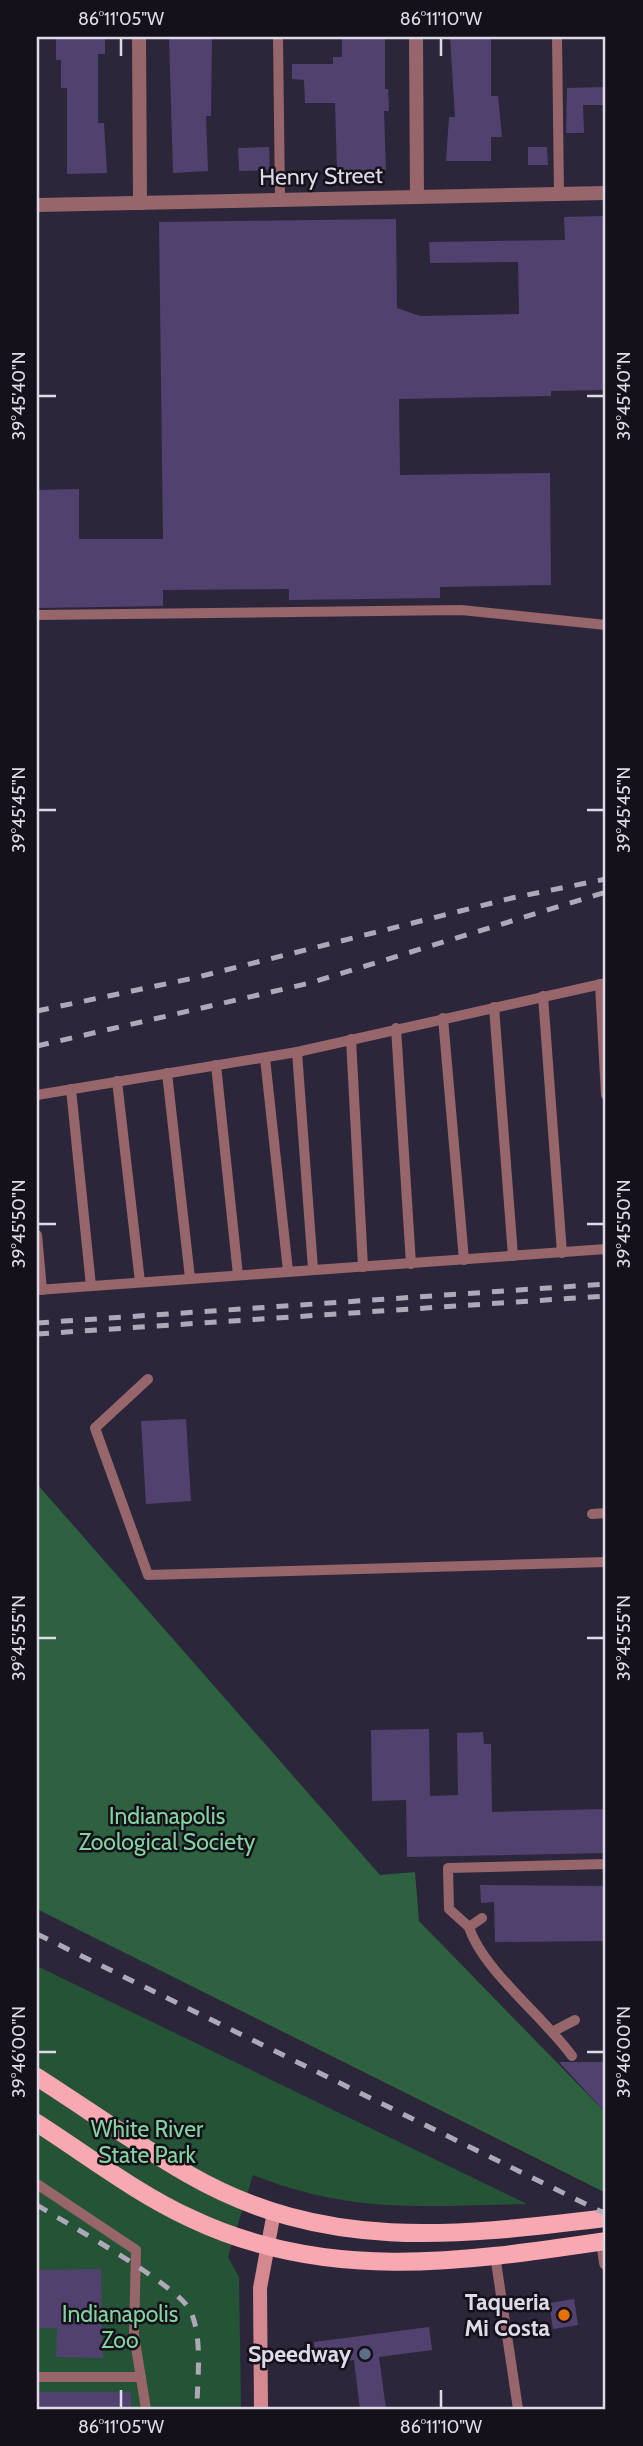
<svg xmlns="http://www.w3.org/2000/svg" width="643" height="2446" viewBox="0 0 643 2446" font-family="Cabin,sans-serif">
<style>
.green{fill:#245336}
.forest{fill:#2d6140}
.building{fill:#51416f}
.lines{fill:none;stroke-linecap:round;stroke-linejoin:round}
.lane{stroke:#96666b;stroke-width:10}
.street{stroke:#96666b;stroke-width:14}
.secondary{stroke:#d48890;stroke-width:14}
.primary{stroke:#f7a8b0;stroke-width:18}
.rail{stroke:#aea9b8;stroke-width:5;stroke-dasharray:12 12;stroke-linecap:butt}
.ticks{fill:none;stroke:#dedae7;stroke-width:2.5}
.food-dot{fill:#e8710a;stroke:#14111a;stroke-width:2.5}
.service-dot{fill:#5c6f8a;stroke:#14111a;stroke-width:2.5}
.labels{text-anchor:middle;dominant-baseline:central;stroke-width:5;stroke-linejoin:round;paint-order:stroke}
.street-label{font-size:23px;fill:#dedae7;stroke:#14111a}
.park-label{font-size:23px;fill:#84d39f;stroke:#14111a}
.poi-label{font-size:23px;font-weight:bold;fill:#dedae7;stroke:#14111a;text-anchor:end}
.neatline{fill:none;stroke:#dedae7;stroke-width:2.5}
.ticks-label{font-size:18px;text-anchor:middle;fill:#dedae7}
</style>
<rect width="100%" height="100%" fill="#2c263a"/>
<!-- green -->
<path class="green" d="M37,1966L527,2204C424,2206 352,2214 253,2175L228,2257L239,2277L241,2409H37Z"/>
<!-- forest -->
<polygon class="forest" points="37,1484 380,1875 415,1872 419,1921 606,2113 606,2193 37,1909"/>
<!-- building -->
<g class="building">
<polygon points="56,37 105,37 105,54 98,54 98,123 104,123 107,173 67,174 67,88 61,88 61,60 56,60"/>
<polygon points="169,37 212,37 211,116 206,116 208,171 173,173"/>
<polygon points="342,37 385,37 385,89 388,89 389,111 384,111 386,170 337,170 335,103 305,103 304,80 292,79 292,64 333,64 333,57 342,57"/>
<polygon points="450,37 491,37 491,96 498,96 502,137 491,137 491,161 446,161 449,117 455,117"/>
<polygon points="606,87 606,105 583,105 584,133 566,133 567,88"/>
<polygon points="269,147 270,170 239,171 238,148"/>
<polygon points="528,147 547,147 548,165 528,165"/>
<polygon points="606,216 606,390 551,391 551,396 399,399 400,475 550,473 551,585 440,587 440,598 289,600 289,589 163,590 163,606 37,608 37,490 79,489 79,539 163,539 159,222 396,219 397,308 420,316 519,314 518,262 430,263 429,242 565,240 564,217"/>
<polygon points="186,1419 191,1501 146,1504 141,1421"/>
<polygon points="429,1729 430,1796 458,1795 457,1733 483,1732 484,1744 491,1744 492,1812 606,1809 606,1853 407,1857 406,1800 372,1801 371,1730"/>
<polygon points="480,1885 606,1886 606,1941 495,1942 494,1902 481,1903"/>
<polygon points="559,2062 606,2062 606,2113"/>
<polygon points="101,2269 103,2358 56,2357 57,2328 37,2328 37,2270"/>
<polygon points="574,2299 578,2325 553,2329 549,2303"/>
<polygon points="429,2327 432,2350 379,2357 386,2409 360,2409 354,2360 317,2365 314,2342"/>
<rect x="37" y="2392" width="94" height="17"/>
</g>
<g class="lines">
<!-- lane -->
<g class="lane">
<polyline points="278,37 280,200"/>
<polyline points="557,37 559,194"/>
<polyline points="37,615 461,610 606,625"/>
<polyline points="600,984 606,1095"/>
<polyline points="543,996 562,1253"/>
<polyline points="494,1007 513,1256"/>
<polyline points="443,1018 464,1260"/>
<polyline points="396,1028 411,1264"/>
<polyline points="351,1039 363,1267"/>
<polyline points="297,1052 313,1269"/>
<polyline points="265,1058 288,1271"/>
<polyline points="216,1065 238,1275"/>
<polyline points="167,1073 190,1278"/>
<polyline points="117,1081 140,1282"/>
<polyline points="71,1089 91,1286"/>
<polyline points="37,1095 297,1052 606,983"/>
<polyline points="37,1235 42,1290"/>
<polyline points="37,1290 606,1249"/>
<polyline points="148,1379 95,1428 148,1575 606,1562"/>
<polyline points="592,1514 606,1513"/>
<path d="M482,1918L469,1927C482,1969 544,2017 572,2056"/>
<polyline points="469,1927 449,1909 448,1868 606,1864"/>
<polyline points="554,2031 575,2020"/>
<polyline points="37,2184 136,2250 134,2335 146,2409"/>
<polyline points="495,2255 518,2409"/>
<polyline points="37,2377 141,2377"/>
</g>
<!-- street -->
<g class="street">
<polyline points="139,37 140,203"/>
<polyline points="416,37 417,197"/>
<polyline points="37,205 606,193"/>
<polyline points="603,2241 606,2263"/>
</g>
<!-- secondary -->
<polyline class="secondary" points="261,2409 260,2288 274,2212"/>
<!-- primary -->
<g class="primary">
<path d="M37,2077C87,2109 136,2144 188,2174C325,2253 457,2236 606,2218"/>
<path d="M37,2123C87,2155 136,2193 190,2218C326,2283 463,2262 606,2241"/>
</g>
<!-- rail -->
<g class="rail">
<polyline points="37,1011 194,978 512,898 606,879"/>
<polyline points="37,1046 310,983 606,892"/>
<polyline points="37,1323 606,1284"/>
<polyline points="37,1334 606,1296"/>
<polyline points="37,1934 606,2214"/>
<path d="M37,2205C67,2224 180,2286 191,2312C203,2340 197,2380 197,2409"/>
</g>
</g>
<!-- ticks -->
<path class="ticks" d="M121,38V56M441,38V56M38,396H56M587,396H604M38,810H56M587,810H604M38,1224H56M587,1224H604M38,1638H56M587,1638H604M38,2052H56M587,2052H604M121,2390V2408M441,2390V2408"/>
<!-- markers -->
<circle class="food-dot" cx="564" cy="2315" r="7"/>
<circle class="service-dot" cx="365" cy="2354" r="7"/>
<g class="labels">
<!-- street labels -->
<g class="street-label">
<text transform="translate(321 176) rotate(-1)">Henry Street</text>
</g>
<!-- park labels -->
<g class="park-label">
<text x="167" y="1816">Indianapolis<tspan x="167" dy="26">Zoological Society</tspan></text>
<text x="147" y="2129">White River<tspan x="147" dy="26">State Park</tspan></text>
<text x="120" y="2314">Indianapolis<tspan x="120" dy="26">Zoo</tspan></text>
</g>
<!-- poi labels -->
<g class="poi-label">
<text x="550" y="2302">Taqueria<tspan x="550" dy="26">Mi Costa</tspan></text>
<text x="351" y="2354">Speedway</text>
</g>
</g>
<!-- border -->
<rect width="643" height="2446" fill="none" stroke="#14111a" stroke-width="77"/>
<rect x="38" y="38" width="566" height="2370" class="neatline"/>
<g class="ticks-label">
<text x="121" y="25">86°11'05"W</text>
<text x="441" y="25">86°11'10"W</text>
<text transform="translate(624 396) rotate(-90)" y="6">39°45'40"N</text>
<text transform="translate(19 396) rotate(-90)" y="6">39°45'40"N</text>
<text transform="translate(624 810) rotate(-90)" y="6">39°45'45"N</text>
<text transform="translate(19 810) rotate(-90)" y="6">39°45'45"N</text>
<text transform="translate(624 1224) rotate(-90)" y="6">39°45'50"N</text>
<text transform="translate(19 1224) rotate(-90)" y="6">39°45'50"N</text>
<text transform="translate(19 1638) rotate(-90)" y="6">39°45'55"N</text>
<text transform="translate(624 1638) rotate(-90)" y="6">39°45'55"N</text>
<text transform="translate(19 2052) rotate(-90)" y="6">39°46'00"N</text>
<text transform="translate(624 2052) rotate(-90)" y="6">39°46'00"N</text>
<text x="121" y="2433">86°11'05"W</text>
<text x="441" y="2433">86°11'10"W</text>
</g>
</svg>
